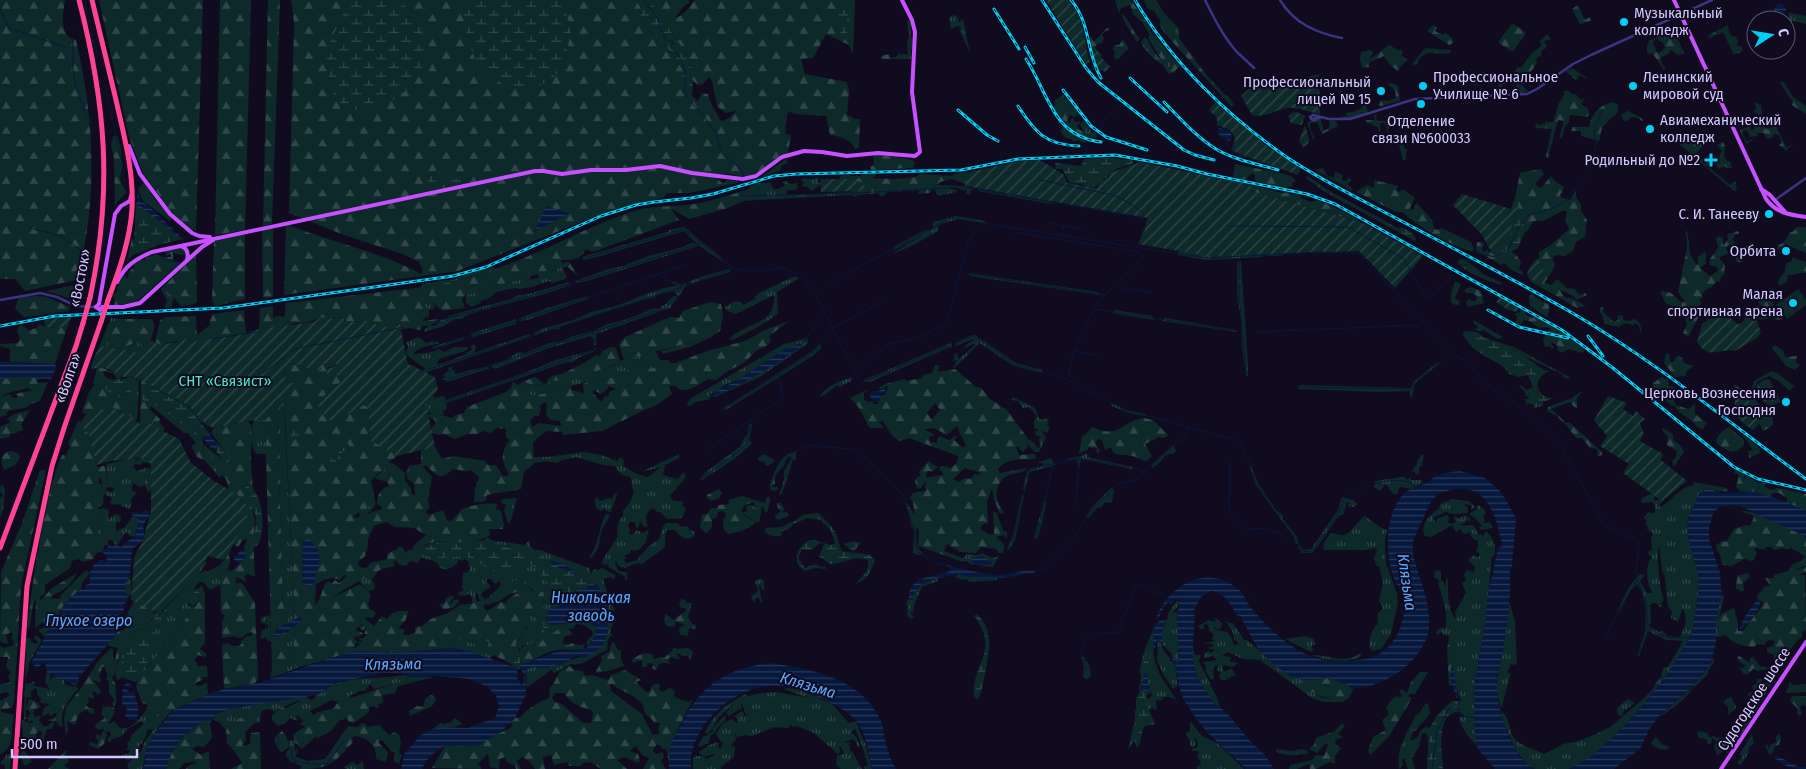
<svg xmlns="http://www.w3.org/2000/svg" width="1806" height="769" viewBox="0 0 1806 769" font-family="'Fira Sans Condensed',sans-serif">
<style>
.grass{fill:url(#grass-tufts);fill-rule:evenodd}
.forest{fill:url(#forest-firs);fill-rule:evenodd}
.wetland{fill:url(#wetland-marsh)}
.park{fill:url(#park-crowns)}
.garden{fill:url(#garden-furrows)}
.pitch{fill:#0e2929}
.water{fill:url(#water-rules)}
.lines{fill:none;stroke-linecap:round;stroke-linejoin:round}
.stream{stroke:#07183d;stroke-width:1}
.minor{stroke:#3b3480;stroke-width:2.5}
.major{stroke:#c750ff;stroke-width:4}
.highway{stroke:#ff4494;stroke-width:5}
.rail-casing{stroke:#00cff4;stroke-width:3}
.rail{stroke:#100b1f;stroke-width:1;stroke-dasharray:4;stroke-linecap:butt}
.highway-bridge{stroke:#ff4494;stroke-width:5}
.poi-dot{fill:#00cff4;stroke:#100b1f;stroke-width:2}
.labels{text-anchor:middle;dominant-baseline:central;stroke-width:4;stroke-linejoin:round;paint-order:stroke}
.poi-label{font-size:15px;fill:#d2c9ff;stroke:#100b1f;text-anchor:end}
.street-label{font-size:15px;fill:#d2c9ff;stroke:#100b1f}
.park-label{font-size:15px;fill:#51e3c6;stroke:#100b1f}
.water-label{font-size:16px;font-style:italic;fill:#57a9ff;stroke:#100b1f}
</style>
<defs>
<pattern id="grass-tufts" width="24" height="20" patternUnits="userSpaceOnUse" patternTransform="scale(1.25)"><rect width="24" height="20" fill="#0e2929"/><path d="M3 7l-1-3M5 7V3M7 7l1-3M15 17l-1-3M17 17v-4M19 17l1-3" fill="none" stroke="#304749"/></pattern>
<pattern id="forest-firs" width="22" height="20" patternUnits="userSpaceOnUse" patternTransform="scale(1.25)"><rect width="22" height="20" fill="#0e2929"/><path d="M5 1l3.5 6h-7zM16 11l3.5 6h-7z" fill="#304749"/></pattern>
<pattern id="wetland-marsh" width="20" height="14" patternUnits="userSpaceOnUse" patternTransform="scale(1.25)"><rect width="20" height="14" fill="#0e2929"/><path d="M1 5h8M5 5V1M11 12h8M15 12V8" fill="none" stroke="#304749"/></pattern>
<pattern id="park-crowns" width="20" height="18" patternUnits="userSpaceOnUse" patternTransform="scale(1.25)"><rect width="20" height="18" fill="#0e2929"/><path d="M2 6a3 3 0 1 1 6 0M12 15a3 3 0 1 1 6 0" fill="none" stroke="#304749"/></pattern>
<pattern id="garden-furrows" width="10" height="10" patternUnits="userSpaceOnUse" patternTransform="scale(1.25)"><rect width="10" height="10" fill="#0e2929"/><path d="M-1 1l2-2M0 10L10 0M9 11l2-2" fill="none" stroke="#304749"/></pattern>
<pattern id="water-rules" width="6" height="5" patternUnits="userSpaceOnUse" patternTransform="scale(1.25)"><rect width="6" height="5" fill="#07183d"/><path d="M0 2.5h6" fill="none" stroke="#2a385a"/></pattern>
</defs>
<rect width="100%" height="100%" fill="#100b1f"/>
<!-- grass -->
<g class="grass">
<polygon points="1152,0 1156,0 1164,13 1179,29 1179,39"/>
<polygon points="1790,9 1790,13 1806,16 1806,24 1788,20"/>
<polygon points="954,15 957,16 959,22 963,19 970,53 960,31 961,27 957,26 951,29 949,18"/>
<path d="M1483,72L1489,73L1485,80C1477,78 1471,79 1465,84L1463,82L1467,76H1474L1477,73L1483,75Z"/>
<polygon points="1498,78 1516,80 1529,92 1514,93 1513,89 1516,89 1516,84 1502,84 1502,87 1505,89 1505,92 1499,94"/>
<polygon points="1365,102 1368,112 1367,114 1346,119 1341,117 1347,116 1345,113 1356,111 1362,108 1362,103"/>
<polygon points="1083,120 1091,131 1096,133 1097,138 1088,137 1080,125"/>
<polygon points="1323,168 1327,176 1334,178 1335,172 1343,175 1342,180 1346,181 1348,178 1351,179 1351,181 1347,184 1353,189 1351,190 1315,170"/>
<polygon points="866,173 877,174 872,178 840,177 843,175 859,176"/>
<polygon points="805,178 808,179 819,178 818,183 822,182 824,183 811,191 808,187 802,186 804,182 800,180"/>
<path d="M786,181L790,184L797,183L798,187L796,190H787V195L851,192V195L757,200L746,190L749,189C754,180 762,185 770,182L774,189H778L785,185L783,182Z"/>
<polygon points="937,185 965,186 974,190 970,191 971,194 965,194 967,191 957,188 948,188 957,190 956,192 938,196 934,189"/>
<polygon points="978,189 1055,202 1051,204 978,191"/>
<path d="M957,216L984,221L987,224C966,220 958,216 938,226L939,230C930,236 902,252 893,253L923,235L894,250L893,247L923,231L933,229V221C941,222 948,217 957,216Z"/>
<polygon points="684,227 722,258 722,261 699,246 684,231 597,257 584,260 582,257 668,232 669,230"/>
<polygon points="691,243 695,243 698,246 587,281 575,283 576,281 608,269 623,266 649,256 683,247"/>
<polygon points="1180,251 1283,253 1284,255 1276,256 1263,255 1262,257 1207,260 1178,255 1177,253"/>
<path d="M1460,259L1466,260L1483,274L1502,283L1501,285C1486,280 1468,275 1457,262Z"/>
<polygon points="1241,261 1248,365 1248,376 1246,376 1242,348 1241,320 1237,294 1237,262"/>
<polygon points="492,266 496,269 456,281 426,287 429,297 435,306 434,309 429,310 421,304 416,288 421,287 422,284 454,279"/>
<polygon points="562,267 567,277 565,279 552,283 549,281 532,287 519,289 515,288 497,292 488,299 479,301 482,302 472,307 466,303 466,295 531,276 529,280 539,278 538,274"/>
<path d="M729,269L731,271L730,272L691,284L688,282C702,276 715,273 729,269Z"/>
<polygon points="969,273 1097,292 1099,295 970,276 968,274"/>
<path d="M793,277H798V279L777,292L778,314L758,327L733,340L729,339C747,321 776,326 774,295L736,314L727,311L725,307L735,301L742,302L743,305L756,298L754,297L759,293Z"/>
<path d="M673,281L682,285L686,283L687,284L679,296L675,294V291L657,295L654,298H650L562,326L559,329H553L534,336V333C538,332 540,329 544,328C557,325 569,322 581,317C585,315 589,313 594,311C602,309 611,308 619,305C635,299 660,287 677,286L671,283Z"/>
<polygon points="1455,281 1461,284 1455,298 1460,302 1458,305 1455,305 1451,302 1451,293"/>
<path d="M568,282L570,285C546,295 520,300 495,307C485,310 469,312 462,319H455L444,326L424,332L425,329L429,325L434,326L440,322V320L448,319V316L511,299L518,295L529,294Z"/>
<polygon points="164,286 174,298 172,302 172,307 167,308 164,306 167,301 161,289"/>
<path d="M588,296V299L527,320L521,321L518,319C541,309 564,303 588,296Z"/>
<polygon points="673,296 676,296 677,298 670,308 596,334 596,345 594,345 593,338 590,336 546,349 495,369 492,367 491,365 506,360 518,352 525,353 549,343 560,342 573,336 594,331 607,324 622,321 655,308 659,309 662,306 666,304"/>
<polygon points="1115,310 1152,316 1154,320 1112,313"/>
<polygon points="278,316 285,317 284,321 296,323 289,325 288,329 259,329 273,327 273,318"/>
<polygon points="111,318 119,319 115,322 108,345 113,349 122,348 137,342 148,348 146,355 95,357"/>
<polygon points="1165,318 1236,330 1237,332 1162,321"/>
<polygon points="516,319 516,324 473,337 471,335 472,333"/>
<polygon points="1473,320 1503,337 1502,338 1497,339 1484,330 1480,331 1476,330 1478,326 1474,324"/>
<polygon points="210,325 211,343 197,341 197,335"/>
<path d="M529,334L530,337L430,371L425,374L409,366L412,365L422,371L426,368C419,365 412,359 406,354L408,347L406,342L419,337L426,343L433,341L440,343C430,346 418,346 413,355C422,352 431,354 439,349L444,352L454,347H469L465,351L439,359L437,364C444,364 467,355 472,349L471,346L474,345L476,347L474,353Z"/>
<path d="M972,335H975L1016,363L1042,370V373L1014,366L978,342V345C971,350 959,366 953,368L957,360L952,361L955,358L954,354H957L959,359L975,345L974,344L964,348L966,345L974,340L973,339L956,346L955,343Z"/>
<polygon points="464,337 463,340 434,349 432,347"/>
<polygon points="711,337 690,347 663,354 661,351"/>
<polygon points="807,338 808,343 803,347 760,377 715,397 713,396 741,384 798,349 785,349 738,380 727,384 709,396 710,399 696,402 690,406 687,405 688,401 693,397 784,344"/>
<polygon points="951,343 952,347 948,348 870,382 865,382 864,380"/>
<polygon points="819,344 821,345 821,348 814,355 729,408 725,410 724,408 814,350"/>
<polygon points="1510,346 1512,346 1571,378 1564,378 1562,374 1528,358"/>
<polygon points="595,347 596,347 595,351 578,358 573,362 567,362 446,403 447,409 444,410 442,412 444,413 444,415 436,414 434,417 434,420 432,419 428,415 432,413 427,413 425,400 431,393 435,398 444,396 446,400 527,372 556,360 594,350"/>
<polygon points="652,352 656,352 660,360 658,366 653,368 634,367 614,378 605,378 596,382 590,381 535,396 529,394 518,385 524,381 532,386 542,385 558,379 586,372 594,372 601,368 613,366 620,361"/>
<polygon points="1437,363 1439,364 1415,383 1412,397 1410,397 1410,391 1382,392 1299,389 1298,387 1300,385 1411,388 1414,381"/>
<polygon points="453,366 452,371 457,369 454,372 456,374 488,366 489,368 488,369 447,382 446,380 441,380 447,376 443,377 445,373 449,371 448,368"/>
<path d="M852,377L851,381L839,387V385C832,387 827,395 819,397C827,385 839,382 852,377Z"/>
<polygon points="139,379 138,406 131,405 130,401 118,398 123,393 127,396 133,382"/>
<polygon points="1520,385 1527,390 1533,387 1536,389 1540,403 1543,402 1543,406 1534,408 1534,405 1529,403 1526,406 1527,402 1524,400 1530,398 1526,396 1525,392 1519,386"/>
<polygon points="1013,397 1035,408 1039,418 1042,420 1047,418 1049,421 1047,425 1050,427 1047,433 1042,431 1046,438 1039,452 1035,452 1028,445 1029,440 1033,442 1038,448 1040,447 1039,438 1041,436 1037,436 1034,432 1039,430 1034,428 1034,421 1037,416 1029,407 1023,408 1018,401 1011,400"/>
<path d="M1113,403L1126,410L1147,414L1146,416C1133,415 1123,411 1112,406L1110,404Z"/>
<polygon points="284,406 295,619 288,622 288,614 283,606 277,408"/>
<path d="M255,420H265L266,454H256C250,445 248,430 255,420Z"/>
<path d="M749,424H752V426L749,440L752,443C738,458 719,469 702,480L700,479L707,471L741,446L744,438L747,435Z"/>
<polygon points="1742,434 1761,449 1759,451 1760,453 1749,458 1748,451 1753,450"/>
<polygon points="204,445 213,452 214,471 204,460"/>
<polygon points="1173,445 1176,451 1174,454 1167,454 1158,464 1152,468 1151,465"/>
<path d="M584,452L601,455L617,461L620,457L624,460L623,466L635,473L648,477L661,467L641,472L679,454V458L665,465L663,475L677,479L683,473L686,474L685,478L670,496L672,500L683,502L682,505L686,508L682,518L667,519L660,512H656L654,508C645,511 645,519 648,527L643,526L641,522L639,524V527L636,528L635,522H630L628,525L630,530L629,535H632L637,530L643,533L649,529L646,542L640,549L635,551L631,550L630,553L623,556L627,557L624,560L626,563L637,560L648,547L659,539L663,526L666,523H678L681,527L688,526L689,529L695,532L694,537L686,539L679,535L675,530H667C663,536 667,542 664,548L642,564L638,563L625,568L619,566L616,561L615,563L618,571L626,572L628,574L626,576L628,578L626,581L624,576L608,567L609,564L603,565L602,561L618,536C616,530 618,520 623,516V511L630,502L634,492C631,487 633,482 630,477C622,476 619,473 615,466L603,465L576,457L562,460L557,463L546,461L534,463V457H547Z"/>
<polygon points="1084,454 1087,454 1087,457 1133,467 1132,469 1081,459 1079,468 1076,459 1066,461 1068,459 1082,456"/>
<polygon points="1422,455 1424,455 1422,465 1419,468 1419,475 1412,471 1417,464 1417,461"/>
<polygon points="132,458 136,460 141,458 143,462 140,465 135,464 133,467 137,471 146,468 145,486 139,487 134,483 132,485 132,491 137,492 131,499 132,504 129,509 118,504 112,505 110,503 112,498 104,494 103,505 98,507 98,485 101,483 104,491 107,490 112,493 114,488 108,487 106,464"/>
<path d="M1051,458L1055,465L1030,472L1025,490L1023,489C1028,471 1023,469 1043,465L1044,464L1038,462Z"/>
<polygon points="791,459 793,460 782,494 779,495 784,480 784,471"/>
<polygon points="389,462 397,466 405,473 405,482 396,471 390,474 387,482 374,478 384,470"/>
<polygon points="1251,465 1258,483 1277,511 1283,515 1283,519 1297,537 1299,544 1296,544 1294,537 1255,484 1250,466"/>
<polygon points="1401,477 1405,477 1407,480 1411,477 1411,480 1421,480 1423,483 1411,489 1400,487 1397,494 1393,494 1386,484 1380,491 1374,487 1375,481"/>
<path d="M1693,485L1699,489L1707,488L1699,494L1687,521L1688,536L1699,578L1698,595L1692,633L1681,653L1665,677L1633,717L1612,738L1590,758L1569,769H1535L1528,766L1516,750L1503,721L1501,711C1511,718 1508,734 1518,742C1525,747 1536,750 1544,754L1563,744L1575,742L1594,735L1610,727L1642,700L1653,689L1658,679L1662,677L1661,674L1664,667H1668L1683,641L1666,640L1648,631L1639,656H1638C1639,647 1644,638 1645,629C1647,615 1646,595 1637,584L1630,591L1620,611H1618C1623,598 1630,583 1640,574L1645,575L1640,581L1647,593H1653C1646,584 1645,567 1651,558V556L1648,555L1649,551L1652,550L1651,540L1653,533L1650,532L1647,529L1648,527L1645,523L1647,521L1644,517L1647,513L1650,512L1651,514L1655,512V505L1652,502L1642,503L1641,499L1654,492L1657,494L1654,498L1655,501L1662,498L1664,500L1659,505L1660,507C1672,501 1678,488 1693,485ZM1659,545L1662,571L1665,577L1668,607L1672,611L1671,618L1678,622L1682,610L1684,609L1686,622L1680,637L1667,636L1662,630L1660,632L1650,627L1649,625L1651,622L1650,605L1653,603H1656L1660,607H1663L1661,604L1664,600C1660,591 1656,555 1659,545Z"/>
<polygon points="1111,488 1114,490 1112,502 1110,503 1105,502 1101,508 1098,507 1089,517 1085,518 1094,505"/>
<polygon points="615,493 617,494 611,512 606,511 604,507 602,511 597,509 595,504 595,499 598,497 599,501 604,500 608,498 612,499"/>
<polygon points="1022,495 1024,496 1015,540 1009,550 1007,549 1013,535"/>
<path d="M374,496C379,508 370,512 361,517L359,516L360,515L359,512L374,503Z"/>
<polygon points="1342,497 1353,500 1357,504 1354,507 1351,506 1348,507 1349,503 1347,502 1343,515 1340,515 1337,518 1321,542 1312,553 1302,553 1298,546 1300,546 1303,550 1311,549 1338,510"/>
<polygon points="517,498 511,520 508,524 504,510 506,504 502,504 501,501 503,499"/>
<path d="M1452,499L1469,501L1475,507L1471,510V505L1464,504L1468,508V513L1453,514L1446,512L1434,517V520L1436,522L1438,518L1448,515L1449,520L1447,522L1451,524L1456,522L1454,518L1455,515L1458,519L1465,515L1471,519L1469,521L1466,520L1465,523L1459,524C1465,528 1469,523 1474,526L1479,535L1481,534L1483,536L1486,531C1493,538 1497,545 1494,556L1492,557L1486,618L1475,681L1474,721L1477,743L1475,744C1468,736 1461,728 1459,717H1464L1463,714L1460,712L1459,706L1461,701L1454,679L1450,646L1448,645L1449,636L1447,635L1446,636L1441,632L1437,635L1436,631L1442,627L1445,629C1449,614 1442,597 1438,583L1440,581L1434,577L1435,571L1437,570L1441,571V580L1446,586L1447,578L1448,579C1448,593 1447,609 1456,620L1455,612L1466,593L1462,583L1466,580L1464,575L1467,570L1473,572L1475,570L1474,566L1469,561L1470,558L1474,555L1478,558L1480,555L1476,550L1478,546V541L1472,538L1470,534L1472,532L1464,534L1460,529L1456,532L1452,525L1431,537L1425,536C1419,526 1430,513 1439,509L1440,504Z"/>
<path d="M907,503L915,516L917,546L923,554L917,555L913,553L914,529L911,526C911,519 908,512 906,505Z"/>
<polygon points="750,505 761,509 761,513 759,522 756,522 742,513 747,511 746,506"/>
<polygon points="1478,505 1484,509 1486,514 1483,515 1485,520 1483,523 1490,522 1493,528 1481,530 1479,527 1482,526 1476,519 1469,514 1476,510"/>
<path d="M103,508L109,510L108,520L115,514L121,516L120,522L116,523V531L125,527L133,516L139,520L135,535L132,537L126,532C125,534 118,544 117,546L115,545L113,541L109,540L107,542L108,545H105L102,552L96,553L98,510Z"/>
<path d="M606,513L610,516L602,529L598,549L592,557H589C599,545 599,527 606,513Z"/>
<path d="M1365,516L1380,527L1387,530L1385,541L1386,563L1397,593L1398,603L1391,634L1381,649L1373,651L1369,647C1370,638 1371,630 1378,623L1377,614L1383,608L1379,601L1383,582L1379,566H1376L1374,558L1377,551L1375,548L1367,550H1325L1323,549L1324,542L1331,533C1335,533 1339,535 1343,535C1349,536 1358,520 1365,516Z"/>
<path d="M790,522L793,523C792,530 786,529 781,532L782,535C777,538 769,536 765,532V528L782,527Z"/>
<path d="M488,537L491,540C502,542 514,543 525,545L528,541H530V546L535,550H540L589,568L591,573L595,569L598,570L602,568L615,575V579L610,577L603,579L607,592L616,596L619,601L616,602L613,606L615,609L612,613L615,616L610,633L614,637L610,636L608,640L607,650C595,654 585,667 571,664L554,673L551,670L527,688L526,670C535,664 536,668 545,668C558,667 569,658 580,658L608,622L606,616L609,606L596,584L561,600L560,605L556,608H551L544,620L548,631L531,645L521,646L522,647L519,649L515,644L523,636V631L527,628L528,611L532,608L542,610L544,605L548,604L526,584V578L501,585L500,582H497L496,585L491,579H487L486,582L491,586C487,591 484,588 481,596L485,599L480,601L477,593H475L477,602L474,603L472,602V597L469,594L465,596L459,595L458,593L464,590L462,588L463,573L468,572L470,568L468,566L469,562L465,559L462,561L459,559C458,564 449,571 443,569C437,567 441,567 437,563C432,559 427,561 422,557L418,563L410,561L406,566L398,564L397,561L409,550L421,548L436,541L441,543L446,542L452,546L511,547L481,542Z"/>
<polygon points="981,553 993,558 999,556 993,567 976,566 991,565 980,558 976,559 972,562 975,564 973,565 970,564 963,558 967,554 978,555"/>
<path d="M205,561L207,563L198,575L204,571H209L220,565V585L210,590L203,582H199L195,587L194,594L188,601L189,606L195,607L173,637L138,678L135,672L117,680C114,672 116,667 119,660C120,657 121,652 122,648C126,637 137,628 148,626L153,632L167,614V610L165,609L192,580L202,563Z"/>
<polygon points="379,570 371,580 374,583 375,589 368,591 359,581"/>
<polygon points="958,574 975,578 997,578 997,580 972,582 966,579 963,580 955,577"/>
<path d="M130,576L132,594L129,595L128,599C124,592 124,582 130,576Z"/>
<polygon points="758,579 762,579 764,582 764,590 761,589 761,585 759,586 762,602 760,603 759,598 756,598 754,603 751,597 758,591 755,582"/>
<path d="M938,579V581L922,587L915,602L913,612L910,613L914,617L912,619L908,617L907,610L908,607L906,603L909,599L912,600C916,586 924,581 938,579Z"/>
<polygon points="1722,594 1724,597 1718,622 1718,637 1716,637 1716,620"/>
<polygon points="1176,601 1179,601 1178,606 1172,614 1177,611 1179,663 1177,664 1172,654 1162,644 1162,631 1165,620 1167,620 1168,614"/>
<polygon points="1510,604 1515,622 1517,662 1515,665 1511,664 1507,673 1511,673 1501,709 1496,689"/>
<polygon points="270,615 271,641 268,641 266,637 262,639 260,637 262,630 268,628 268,625 261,622 262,617"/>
<path d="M1214,617L1223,624L1220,629H1216L1215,627L1214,629L1227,632L1231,637L1234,645L1239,644L1238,642L1234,640L1233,633L1225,620L1230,623H1233L1244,640H1247L1286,674L1299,679C1305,689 1322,702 1335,698C1341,697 1348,693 1353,690L1349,698L1342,702H1323L1312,698L1260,660L1243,659L1228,652L1222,656L1231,657L1230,662L1238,663L1233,667L1224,665L1222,667L1224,672L1227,670L1232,669L1236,676H1231L1230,679L1227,677L1226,679L1228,680H1221L1219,676L1221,672L1217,670L1218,666L1215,665L1213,671L1214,678L1211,680L1205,670L1206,667L1203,661L1205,662L1217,660L1213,656L1204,658V653L1209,651L1211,653L1215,650L1207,648L1213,646V644H1203L1214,641L1212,639L1214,634L1210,631L1207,623L1203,626L1205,629H1200L1198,626L1209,620L1216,622Z"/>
<polygon points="295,626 293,656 296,668 285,673 287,661 287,632"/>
<path d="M1155,627C1150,664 1156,670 1177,700L1170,697H1164L1160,701L1156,700L1157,710L1152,708L1149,710L1151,715L1136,741L1133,742L1128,750L1135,719V710L1141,707L1140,700L1146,696L1149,699L1153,694L1148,693L1151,691L1147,682L1148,675L1144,674L1141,689L1139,690V689C1139,686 1141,681 1141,677C1141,673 1139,673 1140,669C1143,654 1147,641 1155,627Z"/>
<polygon points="35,635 42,640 29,663 29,667 25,680 26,638 30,638 31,642 36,644 38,641 34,639"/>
<polygon points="1305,636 1314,639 1315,644 1312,646 1313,651 1311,652 1285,639"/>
<path d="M1158,637L1164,651L1170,658V661L1173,662C1178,669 1175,678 1178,686L1173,689L1163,674L1157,660Z"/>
<polygon points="460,640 486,641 489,642 495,655 490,657 491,660 472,652 452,648"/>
<path d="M1192,645L1195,655H1201L1199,661L1218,700L1220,708C1202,692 1191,669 1192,645Z"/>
<path d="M1360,653H1362L1358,658C1342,663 1326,661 1311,655C1325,654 1346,665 1360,653Z"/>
<polygon points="1081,657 1084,657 1089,665 1091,676 1087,679 1083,677 1084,667"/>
<polygon points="1713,657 1714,662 1708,671 1709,673 1695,687 1693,686 1710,665"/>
<path d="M47,672L50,674V680L54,676L58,680H64L65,684L73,687L76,686L78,689C68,701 59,710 63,727L58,725L57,722L47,720C53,719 56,719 57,712L50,716L49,713L43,716L42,714L44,708L50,704L41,703L40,701L41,697H39L37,694V689L36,688L31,691V697L26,698V720L24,719L25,683L28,684L35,681L33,685L35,686L50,689L45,682Z"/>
<polygon points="1772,674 1774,680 1740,737 1735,731 1750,718 1754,711 1750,704 1751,697 1747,695 1751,692 1756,696 1758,695 1753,689 1752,686 1756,684 1758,679 1763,679 1761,683 1763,685 1766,683 1767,677 1771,677"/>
<path d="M404,675L413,677H434L398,686L400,682L374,689L370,684L365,691H360L349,696L351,698L338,702L332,700L310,711L313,715L304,722L298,715L295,717L299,719L295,720L290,718L289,710L286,708L300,701L299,700L279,709L275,712L269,709L263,710L261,713L260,722L253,724L256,722L238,719L226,730L219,722L213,720L216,714L229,709L305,695L310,700L314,699L316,695C324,692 329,685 337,683C359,676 382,679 404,675Z"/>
<path d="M1693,687C1690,696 1666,714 1658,717Z"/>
<path d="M788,688L801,690L832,704L849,723L856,721L866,746L872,769H865L864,766H868C864,752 861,742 855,729L851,732L857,738L860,746L857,747L856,742L853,739L844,742L851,743L848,745L850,746V751H852L862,769H841L836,765L837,756L844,753L840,746L839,748L841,751L838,754L814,733L797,726L794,727L789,725V728L775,727L752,736L746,735L737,737L735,733L736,740L733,742L731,747L735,746L734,757L721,767V769H693V758L696,756H704L706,759L715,755L713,754L707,756L701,755L699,752L709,745L718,742L719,744L718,748H721L723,743L721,742L716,734L722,724L732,719L737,723L738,719L734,716L742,711L745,716L747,715L745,713L742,703L741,705L742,709L738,710L729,716L726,713L733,705H732L719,717L710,732L707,734L705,732C713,714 729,702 746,694L748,696L761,693L777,692L809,698L783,689Z"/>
<polygon points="1628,699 1635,703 1624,711 1622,716 1618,715 1617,708"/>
<path d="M1428,703L1430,713C1427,720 1419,724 1416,731H1413L1410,741L1418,737L1421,730L1427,726L1429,729V738L1426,734L1422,733L1419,747L1412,758L1415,769H1408L1404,758L1402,759L1403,765L1399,769C1396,748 1407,733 1416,715L1419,714L1425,704Z"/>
<path d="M147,709L151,714L165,718C158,728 151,738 146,750C144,756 145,762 142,769H129L127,765L135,755L141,752L145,741L154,729L147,730C147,738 141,745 134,751L135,753L128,760L121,755L129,753L130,750H126L128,747L127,742L130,741L132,735L143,724L142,721L127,729L122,736L112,739L110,742H108V738L111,736L110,732L104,731L103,728L114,721L120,728C132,730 140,718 147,709Z"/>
<path d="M725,715L726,721C717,723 718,733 711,735L708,743L700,747L698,745L703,737L714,731L712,729Z"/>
<polygon points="455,718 463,724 454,727 431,730 442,722 443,724 453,722 452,720"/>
<polygon points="22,720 30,723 29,737 36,734 36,739 38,740 42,734 44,737 45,736 44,740 34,742 27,738 27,743 23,744 23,731 21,724"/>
<polygon points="1190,721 1202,736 1217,743 1244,769 1197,769 1197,766 1200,766 1201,762 1197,757 1199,753 1197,751 1192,751 1193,748 1197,748 1198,744 1196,739 1194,738 1196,744 1193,747 1190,745 1190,741 1186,735 1187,732 1190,731"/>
<path d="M1752,734L1754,743L1749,747C1749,755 1745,759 1740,765L1737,763L1743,755H1739Z"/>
<path d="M1655,737L1662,744L1669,747L1668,749C1663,751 1656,748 1651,744Z"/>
<polygon points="295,740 296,743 294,744 295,752 297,748 298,749 294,762 292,763 285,755 290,747 288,741"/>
<path d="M1277,749L1291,751L1302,749L1308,751V754C1297,754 1286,757 1276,752Z"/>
<polygon points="9,754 11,758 10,769 5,769 5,765 0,764 6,755"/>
<polygon points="363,760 364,769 346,769 344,767 352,762 358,765"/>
</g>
<!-- forest -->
<g class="forest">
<path d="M0,0H65C63,14 58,36 76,40C95,121 98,199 77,280L25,291L15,279H0Z"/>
<polygon points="99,0 203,0 196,231 186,228 172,213 143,173 129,137"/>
<polygon points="220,0 251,0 245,230 215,235"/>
<polygon points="268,0 280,0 272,224 263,226"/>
<path d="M291,0H636L641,8L640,21L672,53L684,72L692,96L698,101L702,93L708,94C710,104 716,110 720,120L723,121L730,117L736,111L725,113L717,106L712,81L709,77L703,84L698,85L690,78L692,63L650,0H688L690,2L683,7L675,18C684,16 689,7 695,0H855L853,54L849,45L826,34L813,58L801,59L805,74L847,82L849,91L847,115L855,119H860L859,148L855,149C852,140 839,136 830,135L827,121V116L794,114L790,111L787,114L785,134L791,135L788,153C776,161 758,177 742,176C729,176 731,171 715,176L723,184L727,180L738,181L737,183L690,193H667L663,198L612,210L458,271L284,295L286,224C330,242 379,251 421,274L423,270L419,262L405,255L344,235L289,213L294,23Z"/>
<path d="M1115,0H1131L1151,29L1150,31C1161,40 1169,55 1180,66L1173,73L1169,74L1163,65L1164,63C1158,54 1153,47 1148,37L1150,35L1142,22L1132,13V9L1130,5L1121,8L1119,13Z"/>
<path d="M1144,0H1152C1167,23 1185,45 1201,68C1207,77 1217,85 1224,94L1229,97L1234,105L1232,107L1167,36L1160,26V20L1154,11L1147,8Z"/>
<polygon points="1578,5 1585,20 1590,17 1591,21 1580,24 1572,9"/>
<path d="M1121,13C1131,20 1132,33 1140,38L1137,42L1125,23Z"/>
<polygon points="909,20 911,21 911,37 913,39 914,46 911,49 911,59 881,59 881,56 889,54 890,58 896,57 899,53 901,55 904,54 908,55 907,44 909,36 907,22"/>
<polygon points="1514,24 1525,32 1525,35 1513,51 1511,51 1499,43 1499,41 1511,25"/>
<polygon points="1433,25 1437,27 1435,31 1443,35 1446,33 1453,39 1453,43 1449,45 1427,31"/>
<path d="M1728,25C1729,31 1728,36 1736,37L1738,42L1736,45L1742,47L1743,51L1734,55L1723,32L1710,38L1708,37L1709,35Z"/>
<polygon points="1107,28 1110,28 1109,30 1105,31 1102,34 1104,38 1102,43 1097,44 1094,50 1091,51 1089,46 1090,36 1092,38 1093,42"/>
<path d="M1666,33L1670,38L1677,37L1684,53L1678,55L1671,50L1668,54L1660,58L1663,66L1666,67L1664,70L1653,54L1647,53V46L1649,43L1648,41ZM1656,39H1658L1660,42L1662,41L1665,47L1661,52L1657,53L1653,42Z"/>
<polygon points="1547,34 1551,39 1543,42 1547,45 1545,49 1542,50 1541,56 1537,57 1536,60 1537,63 1528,76 1525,77 1523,85 1516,80 1502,78 1501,76 1511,77 1518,67 1521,68 1531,54 1541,46 1540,41"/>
<polygon points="1123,39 1129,48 1117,60 1114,57 1115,52 1113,48 1115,45 1119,45"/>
<polygon points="1389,45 1398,50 1402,50 1403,52 1401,55 1408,60 1400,67 1398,71 1390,65 1384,56 1370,62 1369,67 1362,68 1360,59 1361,52 1370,50 1373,52 1369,60"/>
<path d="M1425,48L1450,50H1451L1450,53C1437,57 1431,47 1419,59L1418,64L1414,65L1412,64Z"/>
<polygon points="1572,68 1586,77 1586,79 1580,75 1576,80 1565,71"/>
<path d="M1252,80L1257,86H1262L1285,81C1273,87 1263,92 1249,89Z"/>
<polygon points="1783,81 1793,97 1806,106 1806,114 1792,105 1793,102 1780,83"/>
<polygon points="1390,83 1398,85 1400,101 1381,106 1378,105 1380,101 1385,100 1387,101 1396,98 1395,90 1387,84"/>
<polygon points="1566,90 1573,94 1576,94 1580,100 1585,98 1581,104 1585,107 1587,107 1590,114 1587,117 1570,115 1568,125 1566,124 1562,138 1559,138 1564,121 1558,120 1548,158 1546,156 1552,129 1536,128 1535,126 1537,124 1542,125 1543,122 1544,125 1546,122 1553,122 1559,103 1564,95 1564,92"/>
<path d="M1063,95L1080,114L1074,117L1070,115L1067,120L1070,123L1071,119L1073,118L1075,122H1081L1077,126L1078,129L1085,132L1088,137C1073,135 1064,121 1054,110L1055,100Z"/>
<path d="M1614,102L1618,105V112L1602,127L1599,141L1581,136V131H1571L1572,127H1589C1591,114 1600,104 1614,102Z"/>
<polygon points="1757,102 1759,105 1761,104 1762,114 1760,116 1766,129 1776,126 1786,147 1795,144 1787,149 1788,152 1779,145 1782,143 1779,135 1774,134 1773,137 1767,139 1764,133 1757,133 1758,136 1750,137 1747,130 1742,132 1746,141 1753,140 1746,144 1740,130 1750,126 1751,130 1755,129 1753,126 1759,122 1759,120 1757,118 1758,116 1758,114 1753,112 1756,108 1755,103"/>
<polygon points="1389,109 1391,123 1389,126 1388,132 1384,122 1380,124 1380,132 1378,127 1370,125 1374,124 1366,123 1366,120 1375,120 1374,115 1377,115 1376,118 1378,121 1389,121 1390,116 1383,117 1389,114"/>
<path d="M1628,111C1632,113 1641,117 1643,120L1642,121L1638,118L1632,117L1625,122L1621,115Z"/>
<polygon points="1316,118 1321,120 1324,131 1329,128 1330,120 1336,121 1338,126 1322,134 1317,122 1310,123 1310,129 1315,139 1313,139 1307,123"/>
<polygon points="1063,127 1086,142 1083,143 1078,140 1074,142 1071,139 1066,138 1060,131"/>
<path d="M116,134C121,140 122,158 122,166C122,171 119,177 121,182C122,185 125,189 127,192L115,204L114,159L111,144L113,137Z"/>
<polygon points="1689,134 1691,142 1698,146 1700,145 1708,135 1710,136 1696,154 1711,165 1711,169 1730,185 1735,181 1737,190 1734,191 1678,143 1684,135"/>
<polygon points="1377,136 1386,140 1399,139 1404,145 1404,148 1407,149 1405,159 1408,160 1403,160 1399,144 1397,142 1389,145 1383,144 1380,140 1370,137"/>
<polygon points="1723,142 1725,146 1724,156 1727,161 1730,161 1732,168 1727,168 1724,166 1720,169 1716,166 1717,163 1717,159 1722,151 1717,145"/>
<polygon points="873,154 910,159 915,162 913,168 871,170 870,167 874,165"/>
<polygon points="786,159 788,163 781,166 780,171 772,173 771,175 760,178"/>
<path d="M1235,164L1285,174L1292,177L1296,181L1292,183L1293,186C1282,189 1268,184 1257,182L1255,179V175L1252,173L1245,180L1233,177Z"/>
<polygon points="1541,169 1544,174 1535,184 1541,188 1551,176 1555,181 1564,187 1562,193 1560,194 1561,197 1570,200 1575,191 1576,191 1576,196 1581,205 1581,211 1587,220 1585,237 1576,242 1573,251 1565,256 1556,255 1552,258 1555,264 1552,272 1544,283 1551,285 1557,279 1567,288 1575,289 1579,295 1585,293 1587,295 1577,300 1573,296 1559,289 1564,297 1571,298 1586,306 1577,308 1530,281 1529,273 1539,269 1539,252 1551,245 1569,229 1565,220 1567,212 1564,210 1543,221 1534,221 1527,231 1525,232 1524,221 1515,217 1519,207 1515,198 1520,173"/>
<polygon points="967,172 972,175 965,184 952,179 940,182 929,193 917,194 920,190 887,192 884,196 880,196 878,193 858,195 855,197 851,195 853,188 840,179 840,177 895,179 915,177 920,174 951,176 956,173"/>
<path d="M1374,180L1398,186L1396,190L1399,192L1403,189L1415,198L1409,210L1414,209V206L1417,203L1432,220L1434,229L1438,230L1441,228L1471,242L1474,249L1472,252C1448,244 1421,229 1402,212H1396L1356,192L1367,185L1374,188Z"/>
<polygon points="144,183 155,199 172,218 170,221 142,200 138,189"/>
<polygon points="1251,185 1283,193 1289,192 1291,195 1300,194 1301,198 1311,202 1319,200 1358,219 1359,222 1251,191"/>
<path d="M746,190L757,200L744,201L728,208L689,219L674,210H672L679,220L593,252L586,249C579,261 574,260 561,260L562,263L570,262L578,276L568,267H562L466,295L462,299L465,308L443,311C433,305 429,298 426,287C448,283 470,278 492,270C541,254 585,227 634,211C654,205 674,207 694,204C712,201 729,195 746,190Z"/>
<polygon points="273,227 273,297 263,298 262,230"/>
<path d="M1797,227H1806V253L1785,244L1783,251L1777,249L1778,245C1784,243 1787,239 1789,233L1794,231Z"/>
<polygon points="1686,229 1689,241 1690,254 1696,264 1698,265 1698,258 1701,254 1706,252 1706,264 1702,266 1701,269 1710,276 1718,271 1717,267 1709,265 1710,259 1718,248 1716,238 1719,236 1723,238 1723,246 1728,239 1727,236 1729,233 1733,233 1736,231 1739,232 1739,234 1736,234 1732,240 1735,242 1733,247 1729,245 1726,248 1728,252 1728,254 1720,257 1720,259 1725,265 1724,275 1721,276 1720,282 1717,281 1712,287 1705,290 1702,295 1703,297 1700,299 1701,303 1697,312 1698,318 1688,337 1683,333 1687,325 1685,318 1673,309 1671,305 1666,304 1661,294 1662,291 1671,293 1681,302 1685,302 1678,292 1687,248"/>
<polygon points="245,233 245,299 215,306 212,300 214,241"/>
<polygon points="132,238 139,245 154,245 156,246 133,255 127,261"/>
<path d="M1477,242H1482L1484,244L1482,251L1485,252L1486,249L1491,253C1507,251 1512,247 1521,262L1519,269L1523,273L1522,275L1510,269L1505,263L1501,265L1476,251Z"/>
<path d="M181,247L187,253V256L173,253V260L181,263L136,302L113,306L115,299L112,296L117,292C116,288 122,277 125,274L126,278H128C127,273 131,269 135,268L133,265L139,259L145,260L147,257L156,254L163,257H171V254L166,256L165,251L168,249Z"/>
<polygon points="196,255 197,302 191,305 181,306 164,286"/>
<path d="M1793,258L1806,262V273C1799,272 1795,276 1788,275L1787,282L1779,286L1778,281L1785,271L1786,263L1791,262Z"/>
<polygon points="74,285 71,299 47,291"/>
<polygon points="1470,287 1481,291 1484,303 1468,307 1466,302 1469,299 1472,301 1476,301 1477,296 1472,293 1466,293 1464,290"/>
<path d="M416,288L421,304L429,310V316L423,319V321L438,319L440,320L431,325L423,326L420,330L410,328L387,331C375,321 363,321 348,322L342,318L326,319L321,317C309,324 297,324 284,321L286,303Z"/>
<polygon points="1771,292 1770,299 1781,317 1778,320 1771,318 1759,320 1761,316 1768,311 1765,306 1759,305 1759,296 1764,293"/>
<polygon points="1532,295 1549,305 1549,312 1547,317 1530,306 1529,296"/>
<polygon points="36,296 47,297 70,307 69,311 24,317 15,308 19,297"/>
<polygon points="710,302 721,304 723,315 720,331 711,337 624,360 619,344 625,337 670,317 679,318 683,311"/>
<polygon points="273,306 273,327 259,329 260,308"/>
<path d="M1603,307L1604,313L1614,322L1618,320V316L1620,315L1623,316V320L1630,321L1634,319C1640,321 1641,327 1642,333H1641L1639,326L1635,323L1633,325L1625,323L1618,327L1604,324L1603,317L1600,312V308Z"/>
<polygon points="1521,308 1524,309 1526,314 1532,318 1536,316 1567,334 1566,336 1548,332 1550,328 1547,327 1539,328 1529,321 1524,320 1520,325 1516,324 1517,316 1514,314 1520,312"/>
<polygon points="244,310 246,333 209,339 210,321 213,314"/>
<polygon points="196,316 197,341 190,343 176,341 160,345 155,342 160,320 166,317"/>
<polygon points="119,319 152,319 155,326 148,348 137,342 122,348 113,349 108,345 115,322"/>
<path d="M789,321L769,336L771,340L768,345L756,351L744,363L728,371L716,380L708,379C699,385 684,396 675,386H669L672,394L657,405L642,411L602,431L562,435V432L546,431L533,442L534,464L524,472L521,489C509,492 499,492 487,495L486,500L482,502H474L475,489L479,477L471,470L466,471L453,469C441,481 436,476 426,465L423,467L432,477L428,501L430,507L425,512L429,515L443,510L447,520L451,521C455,518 455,516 459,512C464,505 489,502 497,504L496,509L501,511L504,526L503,529H489L490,535C479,543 447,546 436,541L425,545L423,548L413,549V546L426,535L414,528L395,527L387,522L374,526L368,539V546L365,556L359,561L358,565L362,568L368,567L370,563L387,559V554L394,550H397L398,547H402L406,553L397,561H393L395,566L382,569L343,590L332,598L360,584L371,594L368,605L370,609L376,613L372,618L368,617L365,619L374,626L382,616L387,619C393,610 399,611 409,611L405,621L398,628L405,630L403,634L408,635L415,633V627L422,626L431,619L448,613L460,605L474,603L488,598L501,585L517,580L523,576L526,578V584L532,591L543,592L544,596L543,600L550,603L544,605L540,613H534L532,608L529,611L531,622L523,631V635L515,644L519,649V655L569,621L587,622L596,627L595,636L588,647L586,642L590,637H592L593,632L584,625L576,624L574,628L568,629L571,631L572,635L565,636L562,643L568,645L572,643L580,645L585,644L583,649C573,651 563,648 553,651C542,653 534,661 523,664L519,660L513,665L494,655L488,646L489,642L486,641L477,645L460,640L452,648L395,653L358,651L296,668L293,656L295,626L302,619L300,617L295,619L284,397L293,387V383L287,382L283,370L290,363L310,369L321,370V364L335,363L339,366L329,367L326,369L338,375L342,382L330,388L327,393L332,423L364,405L368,407L370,440L397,453V456L389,462L384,470L377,474L371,481L374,494V503C367,509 357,512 353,518C363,517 371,511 381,510L382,507L377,504C377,496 380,488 389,486L387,482C389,476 390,472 397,471L411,488V493L415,496L414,484L408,479L406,474L409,466L421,464V451L430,446L435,447L442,459L453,456L485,461L488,465H496L503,476H507L509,473C500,462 501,451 510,440L506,437V429L497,428L490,433L483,431L477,434H468L455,439L444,434L440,435L431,433V429L435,424L434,417L436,414L453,418L455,415L464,413L467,407L506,392L511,388L512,383L514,382L529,394L535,396L571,386L572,390L584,393L583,384L590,381L596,382L605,378H613L634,367L653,368L658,366L660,360H668L670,363H675L707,351L745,341L765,330ZM609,386L616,389L609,392V396H605L601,402L593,393L594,390L601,394L606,391ZM545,402L547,405L546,414L550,420L560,421L561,426L539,423L532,427L530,421L535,416H539L541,409L540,406ZM303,542L316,572L314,583L302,582ZM344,575L347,576L339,583L335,580L331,584L330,582H326C322,589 321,600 315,605L316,584C325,580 330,576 340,580ZM519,592L508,599L506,603L501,602L487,611L483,607L485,604L489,605C491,603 494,603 497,602C506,599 505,593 519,592ZM362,624L363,625L360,626V629L363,630L367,627L364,634L367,635L363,638H358L362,641L357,642L360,644L354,649L357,641L354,639V637L361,636L363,633L355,630Z"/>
<polygon points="39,324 45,327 67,328 55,364 10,362 10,349 0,346 0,344 17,343 20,340 17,330 21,325 29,330 37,328"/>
<polygon points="1545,335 1571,340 1583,348 1584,351 1582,353 1568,349 1562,353 1557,350 1558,346 1552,342 1551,344 1554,347 1552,349 1550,346 1545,347 1543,341"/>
<polygon points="1774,345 1783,350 1785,357 1797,356 1796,362 1800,365 1795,370 1786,366 1772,348"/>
<path d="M611,347L616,348L620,361C603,373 569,376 547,383V380C554,373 558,376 566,372C576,367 586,363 595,355L600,356L602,351Z"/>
<polygon points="1666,353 1669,354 1670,362 1673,362 1678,355 1683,359 1684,363 1694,366 1686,372 1686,376 1675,377 1664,363"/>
<path d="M935,365H939L938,372L955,369L976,387L981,388L990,399L1007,410L1029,440L1027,448L1023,452L1018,447H1016L1019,455L1035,454L1036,456L1035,459C1019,461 1010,456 998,469L1000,473L1027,468C1023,473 1018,473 1012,474C1000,477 993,490 998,502C1000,506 1002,509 1004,513L1000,514L994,499L992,488L987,502L988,523L983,524L980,529L989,534H994L993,512H996L1004,532L1007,531V539L1004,535L996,537L1004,544V549L1002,553H999L996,549L981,547L976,553L960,552L947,544L944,551L967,560L966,561L963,562L918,546L919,531L915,525L914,509L913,502L910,498L912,494L916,492L926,491L925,485L926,481L921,488L917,489L915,481L917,477L921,476L919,472L928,461L938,467L932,472L928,471L926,475L927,478C933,475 939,477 944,474L940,470L939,467L942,466L951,468L957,463L958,456L909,438L900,441L893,437L883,421L879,422L884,428H870C863,417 860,406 850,398L869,389L864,393V400L869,402L872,401L874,404H878L881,395H884L888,388L887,386L881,389L878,388L885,384L905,379L906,381L922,378L923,375L932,373ZM935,403L940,410L932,419L927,413ZM956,427H958C958,433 964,439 966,446L962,447L954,440L957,437L955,436L949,440L940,436L937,439V443L930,442L929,437L935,435L924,429L934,428L947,435ZM965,468C970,471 975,470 981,473L978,475L974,474L972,478L968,479L965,478L959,482L953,479Z"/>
<path d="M100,367L122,375L120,380L112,373L103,371L107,382L104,387L109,392V395L130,401L132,405L138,406L137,419L134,420C125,408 96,407 85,414L82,412L89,392L94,385L93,382L97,368Z"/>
<path d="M1771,371C1782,373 1785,382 1795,386L1789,391L1779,381L1769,376L1758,381L1751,395L1760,405L1771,408L1773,424L1769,428L1763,431L1744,391H1751L1754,381Z"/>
<path d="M14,377L42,378L37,380V383L48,382L40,401L31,404L25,408L8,411L6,414L8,415L0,417V380ZM27,388L33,390L15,394L18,396L17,398H12L10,394L0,398L8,393Z"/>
<polygon points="535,377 544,384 532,386 524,381"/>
<path d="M1662,377L1668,380L1669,386L1674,387L1676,395L1674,401L1676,405L1688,409L1695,404V414L1707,423L1703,429C1696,428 1695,423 1689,419C1682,414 1680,414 1674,405L1672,406L1666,401L1664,395L1657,393L1652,388L1653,383Z"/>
<path d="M141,381C163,387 189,402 203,421L201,423L195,417L188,423L203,440L204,460L197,457L191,446L196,443L188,433H184L151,406L150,410L160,419L159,422L165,429L163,431L152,425L140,424Z"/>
<polygon points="1580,392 1582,392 1577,398 1577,408 1573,406 1570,402 1551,409 1566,423 1569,422 1602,452 1602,455 1598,456 1597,449 1590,448 1582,438 1576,438 1567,426 1557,416 1547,411 1548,407 1572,398"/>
<polygon points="277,408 283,606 288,614 288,622 277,629 273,636 287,632 287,661 285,673 270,678 272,669 265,420"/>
<polygon points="30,410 21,425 23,429 22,431 18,431 17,433 9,434 10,437 0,439 0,427 11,422 7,419 14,414"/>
<path d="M1144,418L1153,420L1168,435L1165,438L1159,437L1145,444L1152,456L1148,460L1145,461C1131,453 1126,457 1113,453L1111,447L1105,450L1102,440L1098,439L1095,443L1100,451L1099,453L1096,452L1097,449L1088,447V450L1079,453L1082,436L1085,435L1092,427C1120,440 1121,421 1144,418Z"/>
<path d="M78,421L81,422L82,427L89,434C90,446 95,454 96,465L99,468L102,466H105L108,487L104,491L101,478H99L97,549L94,559L83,562L78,559L72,561L70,568L45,585V593L39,598L41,600L52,588L77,573C74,579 70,585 64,589C59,593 54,593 51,598L61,599L60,596L86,570L90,573L82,583L81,589C63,602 55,618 45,637L38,630L43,628L46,624L41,623L36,628L35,626L36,600L33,603L30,627L27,628C32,589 37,549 46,510C50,491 54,472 62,455H66L70,447L68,444Z"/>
<polygon points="248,421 251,425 251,462 253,493 251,503 255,521 253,540 255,576 252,576 248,574 244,576 247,582 236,577 236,583 242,583 255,603 258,679 255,683 224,689 222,645 228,643 233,646 239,646 242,643 241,641 247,636 250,636 253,634 252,632 246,634 243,637 237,638 235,636 222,638 222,622 225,616 221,612 220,565 229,554 230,562 227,570 231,571 241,563 246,554 244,547 247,540 246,539 242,541 238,547 233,544 246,516 239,496 229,490 226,479 221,475 220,479 214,471 213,452 222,459 223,448 211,433 214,428"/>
<path d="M1729,427L1744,440V445C1733,457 1729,451 1717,444L1716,440L1721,432Z"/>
<polygon points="1663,428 1673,434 1673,440 1680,445 1684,451 1674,467 1672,461 1676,457 1677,451 1667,445 1668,437 1662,430"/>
<path d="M9,451L18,453L20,458L15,465L4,470C0,461 0,455 9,451Z"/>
<path d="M796,451V460H793L790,456L786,461L784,466C779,470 773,476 775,484L772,487H778V489L776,491L770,490C769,484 771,480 774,474C779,462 782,455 796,451Z"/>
<path d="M764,454C768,457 771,457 775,461L768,466L765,465V462L759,461L758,458Z"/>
<polygon points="146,468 149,468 151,471 151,491 148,492 145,486"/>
<path d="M1735,469L1757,482L1767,483L1764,485C1769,491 1773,490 1778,488L1806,494V511L1787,503V498L1779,493H1773L1770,497L1750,491H1740L1736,487L1739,475L1734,473Z"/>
<path d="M40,470L45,471V475L21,586L14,701L12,708L1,709V712L14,715C10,729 16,748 0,754V700L1,701L10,695L6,692L0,694V684L9,683L10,681L8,676L11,673L6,667L8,657H0V646L4,648L14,645L13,640L11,639L13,634L11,632L6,635L8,643L6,644L0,641L1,572L22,523Z"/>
<path d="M1694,482L1727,488L1729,491C1718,493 1709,487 1699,489L1693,485Z"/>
<path d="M1,484L5,488C4,500 5,508 0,518V498L3,496L0,491Z"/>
<polygon points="719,489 722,493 719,498 711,501 707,498 707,495"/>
<path d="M742,496L765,503L767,497H770V502L767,513L765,512L763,506L761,509L756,508L753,502L745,505L741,511L745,516L756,522C749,529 739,532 729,534C720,528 723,523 726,514L723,511L718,512L717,517L712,519V527L707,533H705L700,527L702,514H707L711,508H718V505L729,504L728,500Z"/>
<polygon points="1044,501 1046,501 1046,505 1038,538 1037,539 1034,538"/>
<polygon points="777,503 781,503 785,510 782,512 787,512 789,515 787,517 778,520 775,518 775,516 781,511 778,508"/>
<path d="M1743,511C1765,513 1786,527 1806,537V565L1795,570L1806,567V572L1799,575H1805L1806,630L1802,632V637C1796,640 1794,648 1786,652L1787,659L1774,677L1772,674L1776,663L1774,660V655L1767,652V648L1773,646L1775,641L1768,640L1764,645L1757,644L1754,647C1743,646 1732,644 1726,635L1718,637V622L1721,614L1734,608L1738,623V631H1743L1764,603L1757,599L1758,594L1762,591L1764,587L1770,585L1765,578H1774V575L1788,571L1793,564L1801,561L1805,556L1791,548L1787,550L1783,548L1774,550L1771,547H1767L1764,550L1757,548L1754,549L1757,552L1754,560L1749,561L1746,558L1732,566L1722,565L1720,555L1717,550L1716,545L1723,541L1726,542L1734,529L1745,525L1750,526L1754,517L1753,515L1742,512Z"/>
<polygon points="1748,573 1750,576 1743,583 1744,590 1741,592 1738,589 1736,589 1737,576"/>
<polygon points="205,594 205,643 200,649 206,653 206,657 197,655 194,660 197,663 197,666 207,666 208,677 203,677 202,680 195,683 196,685 201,686 207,682 208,694 173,710 165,718 151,714 147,709 148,705 142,703 136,687 138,678 173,637 203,595"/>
<polygon points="452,596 454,597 449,604 451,604 454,600 458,599 459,602 453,608 443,609 439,604 444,603 447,597"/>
<path d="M135,598L156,610L152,614L160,610L163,612L147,623L148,626C128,629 124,646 117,663C115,668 116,673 112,678L116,685C114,693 119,698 114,707L112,704L114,700L109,693V681L106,680L107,676H108L105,667H102L99,678L102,681L99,682L93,680L101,691L98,695L94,691L92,693L94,696L93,699L87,697L89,701L86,705L89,708L94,709L95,713L92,714L87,710C79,711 77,718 75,725L67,721L68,730L66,736L64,719L66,707L82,687L98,661L111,648L113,649V659H115L118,648L106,645L116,635L117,632L125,629L127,615Z"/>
<polygon points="681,599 685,600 687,603 692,603 688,617 692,624 696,625 695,629 689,628 688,636 680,635 679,628 685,625 676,621 674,627 666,626 664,619 666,614 673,620 686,611 685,608 681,608 679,605"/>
<polygon points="614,642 618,650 621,650 621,659 624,666 608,671 595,673 602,660 601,656 609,652 611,644"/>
<polygon points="1448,645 1450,645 1453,668 1451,667 1452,686 1449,685 1447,647"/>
<path d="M673,648H676V649L688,648L693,652L690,660L688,656H682L680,654H676L680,658L677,659L670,657L668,661L670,664L664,663L659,664L657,668L655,670L652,668L654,664L648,663L646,667H642V661H637L633,663L632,660C640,655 642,651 653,655V659L661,657L664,658L672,651Z"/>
<polygon points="1739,656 1750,663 1750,658 1753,657 1760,666 1766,667 1768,669 1757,671 1754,668 1748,674 1744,674 1739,668 1743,668 1746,665 1741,663 1737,658"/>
<path d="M570,666L574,670L583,671L584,675L590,676L592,675L608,680L611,675L625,670L641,680L636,682L645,691L649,692C652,686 653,683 660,684L659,689L662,692L670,688L675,691L674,695L676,698L689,702L693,699L673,739L669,763L667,750L662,748L660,745H656L653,751L656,754L662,752L664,755L661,762L666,769H643L649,758L642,755L636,746L630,751L638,754L640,761L638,763L625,757L617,760L627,769H601L590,762L583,763L581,766H569L567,762L554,765L551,755L543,757L545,769H535L530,762L522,757L517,761L521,769H516L515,765L507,762L505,757L500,759L499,769L490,767L488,754L477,765L481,766V769L432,768L445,746L479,745L489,737L509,729L513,725L510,723L515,718L521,717C524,711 542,700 549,698L550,687L554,683L559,672ZM612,684C622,692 634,694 641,703C644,706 644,711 646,715L651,718L654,723H660L658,729L660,734L653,735L642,714L611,691L610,685ZM555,693H564C571,704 580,707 591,710L593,713L591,723H583L562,704L555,702L552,698Z"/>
<polygon points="1420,672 1428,672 1415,694 1410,694 1408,696 1412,698 1390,735 1370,755 1368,751 1373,737 1386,730 1382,720 1389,715 1386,707 1393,698 1398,696 1399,698 1402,696 1399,691 1402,689 1407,693 1411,682"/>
<path d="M1329,678L1348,685L1353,690C1351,692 1350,694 1348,695C1331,704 1307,694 1299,679L1311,680Z"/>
<polygon points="400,682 395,693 382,695 383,703 378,704 379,708 371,706 369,708 369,712 354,723 349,722 347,718 339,721 331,731 318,738 315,737 302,749 296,743 293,736 296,732 305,727 300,724 316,713 334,708 338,702"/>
<polygon points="1790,682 1792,685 1806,684 1806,692 1786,693"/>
<polygon points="431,695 434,696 436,700 432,706 410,716 409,711 417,706 421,707 424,705 425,699"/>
<polygon points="1792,696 1806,696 1806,706 1802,705 1800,708 1802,714 1799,716 1797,713 1797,708 1790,701"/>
<polygon points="1729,697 1732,697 1733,702 1736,705 1736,708 1728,715 1728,707 1723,702"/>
<path d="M29,699C34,700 39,703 41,707L35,709L33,713L35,717L40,715L41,717L39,720L43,726H48L52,722L55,723L51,729H47L45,736L44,737L40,730L32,738L29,737L30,723H33L32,720L29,722L27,719L31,713L26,709Z"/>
<polygon points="103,705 104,707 107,706 114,708 115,712 107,726 100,730 95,728 96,724 105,718 102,714"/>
<polygon points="282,707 289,710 290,718 286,723 278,726 272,720 272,715"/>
<polygon points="251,715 256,722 245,732 246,739 242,746 250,744 251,733 260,732 261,769 231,769 242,763 235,752 227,743 226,730 238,719"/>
<path d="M207,719L210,723L212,738L204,747L197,746L192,749L201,755L209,751L210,769H186L188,766L196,763V762L184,763L179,769H166C173,744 186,731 207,719Z"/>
<path d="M362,723L366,724L367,727L379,725L389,735L395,732L399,734L401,741L399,753L402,755L399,764L394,761L395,752H392L382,740L378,742L388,752L386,762L376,759C377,745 368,738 355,736L352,738L353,742C334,763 330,769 300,769L302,767L294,762L296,757L308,761L325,759L348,726L358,727Z"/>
<polygon points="1342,723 1345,726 1338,734 1343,737 1335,740 1336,745 1341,748 1335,756 1335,764 1329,762 1316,769 1310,769 1309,764 1297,769 1289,769 1290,765 1312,760 1315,756 1320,755 1324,756 1328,745 1326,743 1317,753 1309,749 1314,745 1316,738 1335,731"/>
<polygon points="103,731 106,732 107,735 104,744 98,749 89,745 90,742 97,744 99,741 95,738 97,734 101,736"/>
<polygon points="282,731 286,736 290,747 282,752 279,750 274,741 276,736"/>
<polygon points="1700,731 1707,733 1710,738 1713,736 1722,739 1728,735 1730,736 1727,744 1731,746 1728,754 1725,750 1717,755 1714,745 1717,742 1712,738 1711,744 1708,744 1706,739 1699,738 1697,733"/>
<polygon points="1779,734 1781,737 1779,745 1775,746 1772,754 1769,754 1765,745 1767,745 1769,749 1770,745 1776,742 1776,737"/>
<polygon points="24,750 32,761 27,765 24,765 20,754"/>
<polygon points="65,751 67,751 65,756 68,757 69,761 64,766 70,769 48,769"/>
</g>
<!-- wetland -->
<g class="wetland">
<path d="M354,0H395C409,5 419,19 422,34C424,43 425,59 422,68C419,75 413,86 407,90C388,107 351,122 334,95C331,90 331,82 329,76C328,69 326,62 327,54C329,43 339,21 345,12C348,7 352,5 354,0Z"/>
<polygon points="464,0 563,0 571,31 567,51 564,61 555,76 543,84 536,86 509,87 482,73 469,46 463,15"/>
<polygon points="636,0 650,0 692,63 690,78 693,81 692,96 689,88 679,87 684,72 672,53 640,21 641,8"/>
<path d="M837,0H849L846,40C836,31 835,13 837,0Z"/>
<path d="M1144,37L1147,39L1154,52L1165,64L1170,59V67C1159,66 1146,52 1141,43Z"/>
<polygon points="1107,157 1131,160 1134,162 1131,164 1116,169 1096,186 1088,187 1081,184 1070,183 1062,169 1056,169 1055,163 1081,166 1084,159"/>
<polygon points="435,171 460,180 465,184 427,192 425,188 428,182 428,175"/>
<path d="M1308,176C1316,181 1323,187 1331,192C1354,204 1375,215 1397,228C1405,227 1413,232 1416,239L1415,241L1325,192L1306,178Z"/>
<polygon points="136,203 183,239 158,245 139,245 134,240"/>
<polygon points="1515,217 1524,221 1525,232 1518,248 1510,252 1509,250 1507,251 1507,256 1504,260 1499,258 1499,253 1491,253 1490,250 1505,240"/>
<path d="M1464,331L1477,332L1483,337L1510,346L1544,370L1550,371C1531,378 1535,398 1554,398L1540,403L1535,401L1538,393L1536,389L1533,387L1528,375L1519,377L1509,374C1504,364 1489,359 1480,353C1473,349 1467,341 1463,335Z"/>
<polygon points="101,373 103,377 115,380 116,377 120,380 131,376 137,380 130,387 131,392 128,396 123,393 118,398 109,395 109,392 104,387 107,382 99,379"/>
<path d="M143,384L180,402L187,407L209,433L203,437V440L188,423L187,426L184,425C170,417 161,404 144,401L141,395Z"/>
<polygon points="290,425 294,431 307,434 308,438 292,437 288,428"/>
<polygon points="215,441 227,452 230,459 229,462 224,462 215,450 218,446"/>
<polygon points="346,444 349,444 349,447 339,455 332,469 326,471 334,453"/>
<path d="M247,486H251C264,502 265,525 259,544L248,551L247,549C253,536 260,522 253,509C249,502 245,498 243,490Z"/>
<path d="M818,513C826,520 833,527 837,536C839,541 839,546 842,551L870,555L875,560C872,569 867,581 857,583V582C863,576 870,569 868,560C853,555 842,565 829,564L822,558L819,557L824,544L820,543L811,550L802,549L798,558L805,568L816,564L821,567L825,566L826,569L815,568L805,571C796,567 796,559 798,551C811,534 813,541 831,545L835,543L831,531L821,520L808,518L793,524V522L803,515Z"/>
<path d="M482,540V542L499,545L502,543L506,547L527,551L549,560V561L575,575H584L589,582L587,589L575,590L561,599C547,591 546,573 531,565C518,559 510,572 498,572C487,572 478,559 467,557C454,554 437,562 425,555V549C434,541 467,543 482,540Z"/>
<polygon points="853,541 861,543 854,551 850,550 848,547 843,544"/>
<polygon points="202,586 205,594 193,606 187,601 191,595 194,594 195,590"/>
<polygon points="165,609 167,610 167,614 164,617 166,623 161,629 157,628 153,632 148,626 148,621 151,621 162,613"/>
<path d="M977,614C995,631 989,652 985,674C983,682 982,693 977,700L974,696C972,661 1001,652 974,616Z"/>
<path d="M546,617L548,623L553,625L564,623C552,638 530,645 520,659L521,668L518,670L516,668L512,667L521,648L533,642L544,632L543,620Z"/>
<path d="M151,633C156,656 146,663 136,682L123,678C114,656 136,645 151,633Z"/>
<polygon points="1151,640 1148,675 1145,670 1143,674 1143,665"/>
<polygon points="1141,689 1142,691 1147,692 1151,690 1144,699 1155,723 1153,725 1147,725 1143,728 1140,743 1138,748 1135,744 1134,735 1136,713 1136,698"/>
<path d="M1452,701H1461L1459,706L1460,712C1435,710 1442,755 1443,769H1427L1429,729L1437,715Z"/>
</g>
<!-- park -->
<path class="park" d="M1769,379L1781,402L1769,406C1760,399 1756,397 1757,385L1763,380Z"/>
<!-- garden -->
<g class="garden">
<path d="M1046,0H1068C1088,24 1082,36 1090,62L1086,64Z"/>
<polygon points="1095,48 1102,55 1101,57 1110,67 1105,72 1102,70 1099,72 1090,52"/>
<path d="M1319,74L1320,115C1310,112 1298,107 1287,108C1274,110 1267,118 1252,115L1241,96L1249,89L1257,91L1270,88L1285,81L1303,79Z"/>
<polygon points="1216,101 1268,147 1301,168 1298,175 1233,152 1232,149 1235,138 1230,130 1217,125 1217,118 1209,110"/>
<polygon points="1297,112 1305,116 1302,125 1291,123 1288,116 1291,113"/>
<polygon points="1305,125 1309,139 1308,144 1303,147 1299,141"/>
<polygon points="1040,160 1063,174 1067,183 1097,188 1099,183 1109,177 1110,173 1140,162 1251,185 1251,191 1363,223 1423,256 1395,288 1359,251 1207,256 1138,244 1148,218 965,186 969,172 1020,161"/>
<polygon points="821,179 853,179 864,183 865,191 821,192"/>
<path d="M1462,194L1511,209L1515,198L1519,207C1516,218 1511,221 1511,233L1505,240L1490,250L1482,235L1453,205Z"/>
<polygon points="1745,248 1747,248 1742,258 1743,261 1741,263 1736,261 1735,256 1733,256 1734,253"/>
<path d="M1538,258L1544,273L1538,281C1533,282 1528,279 1527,274L1531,265Z"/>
<polygon points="1500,296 1519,307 1517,312 1508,310 1496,302"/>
<path d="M1754,311L1761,333L1757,338L1735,351C1718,348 1710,361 1697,342L1702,324L1714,316V313C1723,313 1732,318 1737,324L1742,323L1748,314Z"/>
<polygon points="72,316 67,328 45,327 44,320"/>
<path d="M321,317L326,319L342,318L348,322L368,321L382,327L400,325L408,364L435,377L438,390L426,403L435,447L397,456L370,440L368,407L364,405L332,423L316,403L327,393L330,388L342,382L338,375L327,374L326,369L338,366L335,363L321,364V370L310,369L290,363L283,370L287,382L294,383L293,387L284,397V406L277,408L265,420L248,421L214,428L206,425L189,406L177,398L131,376C121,379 120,375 112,371C105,367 98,368 90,369L99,346C115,349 130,350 145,355L150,340L160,345L187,340L190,342L246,333L259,329L314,322Z"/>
<path d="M1734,384L1744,391L1760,423L1753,430C1724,410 1739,412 1734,384Z"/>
<polygon points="1608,396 1627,403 1623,409 1633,416 1636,411 1645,419 1640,423 1644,434 1640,441 1663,454 1661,460 1687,481 1662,501 1623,473 1629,464 1600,446 1607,436 1594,420"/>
<path d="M108,407L116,408L117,411L131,416L140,424H152V422L158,423L159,429L179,439L191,463L214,481L238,495L241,501L246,504L247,510L245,513L248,517V524L235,540L229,554L223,560L208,556L195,577L161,612L148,609L131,600L134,557L142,543L151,511V471L150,463L143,462L141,458L111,461L96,465C95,454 90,446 89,434L82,427L81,422C90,408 91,410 108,409Z"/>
</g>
<!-- pitch -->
<polygon class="pitch" points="1798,289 1806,300 1806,305 1787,319 1776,305"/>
<!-- water -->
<g class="water">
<circle cx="1780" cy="10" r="6"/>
<polygon points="1219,128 1230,131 1232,137 1230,141 1222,138 1218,133"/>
<polygon points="138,193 141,202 145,203 174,230 175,232 185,239 179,237 136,203 138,199 136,194"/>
<polygon points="546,206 569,213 534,232"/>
<path d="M800,343L802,345C784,361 733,391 709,397L710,394L738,380L785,349Z"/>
<polygon points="0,361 55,364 56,368 51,379 14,377 0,380"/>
<polygon points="887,386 884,393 881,393 878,402 874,402 870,396 871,392 879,391"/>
<polygon points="209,433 218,446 215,450 208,445 203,437"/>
<path d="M1460,471L1485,478L1499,490L1507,502L1516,518L1512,565L1510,571C1511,599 1508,624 1503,651C1501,663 1496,677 1497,689C1497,710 1514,761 1535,769H1495L1477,748L1474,721L1475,680L1486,618L1487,598L1498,548L1501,547L1502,544C1496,519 1490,486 1456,489C1449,490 1440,492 1435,497C1429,503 1426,513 1422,521C1419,528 1413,537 1413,546C1412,555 1416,563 1418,572C1425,593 1435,621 1425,642C1413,667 1383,687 1355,688L1353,690L1348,685L1329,678L1311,680L1299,679L1286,674L1260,652L1240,616L1236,615C1231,603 1224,593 1211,591L1201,597L1193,612L1195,616L1192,655L1198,679L1215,704L1226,712L1250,741L1265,755L1274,769H1246C1226,749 1207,736 1191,711C1189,707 1184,702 1183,698C1179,688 1177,678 1176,668C1176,664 1171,659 1170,654L1174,658L1176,662L1179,663L1177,621L1179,599L1175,600L1171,604L1168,602L1161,612L1159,618L1156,620C1160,606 1170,592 1183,585C1202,574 1222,575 1239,590C1244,595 1247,603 1252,609C1271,631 1301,660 1332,661C1345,661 1358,661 1370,658C1395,650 1408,621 1403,596C1401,589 1395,583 1393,576C1385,555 1385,514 1402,496C1409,487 1420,487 1428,482C1431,481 1432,478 1434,477C1442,473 1451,472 1460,471Z"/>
<polygon points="1707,488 1721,493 1750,491 1782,500 1806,511 1806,537 1742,507 1730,505 1720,507 1716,510 1713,514 1709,528 1709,539 1720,573 1722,595 1716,620 1716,643 1710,665 1692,687 1658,717 1649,730 1640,749 1614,769 1569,769 1590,757 1612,738 1633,717 1665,677 1681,653 1692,633 1698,595 1699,578 1688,536 1687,521 1699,494"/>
<path d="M146,510L149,511V516L143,525L144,536L141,543L132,549L130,576C122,584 126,592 128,601L124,604V610L119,616L121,618L116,635L79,677L78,683L74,685L64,680H58L53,673L49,674L47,672L45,662L37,668L31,663C46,637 56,608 81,589L85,590V585L90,584C89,573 90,566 100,560H103L106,563L107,556L102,552L104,549H107L108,545H111L112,547L115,545L121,547L135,536L139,520L131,514V512L141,513Z"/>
<path d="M308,539C327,554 318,564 314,584L308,586L302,582L303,542Z"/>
<polygon points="245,550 246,554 241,563 235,562 234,557 241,551"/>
<polygon points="982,556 992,562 991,565 976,565 972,562 971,559"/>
<polygon points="549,560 565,565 580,576 554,565 548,561"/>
<path d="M947,565C964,569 990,577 1007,574C1016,573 1026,569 1035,571L1034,573L1002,578H975L958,574L931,580L923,583L918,587L912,600L909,599C908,576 932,577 948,572L950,570Z"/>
<path d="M589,582C597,585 609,594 609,607C609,609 607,612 607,614C606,619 607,617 608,622C610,640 598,656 580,658L576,656C567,661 557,667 545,668C537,669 535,664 526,670L525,678L528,683L526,684V694L515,718L502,731L479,745L445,746C436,750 426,759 422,769H401L404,754L421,735L427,731L441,727L468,728L495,718L499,706L496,696L488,687L470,679L434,676L413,677L400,673H383L339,682C330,684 325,692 316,695L229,709L216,714L210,723L207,719C185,731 173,744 166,769H142L145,763V752L153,736L173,710L208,694L224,689L259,683L330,658L358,651L395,653L452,648L472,652L516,668L518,673L516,676L522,686L524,677L520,665L556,652L583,649L588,647L595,636L596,627C584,616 567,623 553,625L548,623L546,617L551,607L556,608L560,605C562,593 576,590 587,589Z"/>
<path d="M1758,600L1761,604C1757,612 1748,626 1740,629C1742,619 1750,609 1756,601Z"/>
<path d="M300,617L302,619C294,627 285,634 273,637C277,625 289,621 300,617Z"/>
<path d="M1163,619L1165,620L1162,631V644L1158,637L1153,654L1159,674C1151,656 1153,643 1155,624Z"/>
<path d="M770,663C812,669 862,678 881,721C884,728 883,734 885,740C888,750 890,760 896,769H872C869,754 866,734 857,722C850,713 836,705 826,701C809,692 790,685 771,686C732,687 687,729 691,769H669C669,759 669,748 673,739C675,734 679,730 681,725C698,687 728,667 770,663Z"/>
<path d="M1451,667L1453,668L1458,694L1457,699C1454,688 1449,679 1451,667Z"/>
<polygon points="1145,669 1148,675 1147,682 1151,690 1144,692 1141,689"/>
<path d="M128,683L133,688L126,686L124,688L131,693L134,691C136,703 142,709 136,721L129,719L125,716L127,712L126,706L122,705L123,686Z"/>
<path d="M1777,756L1799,767H1806V769C1793,769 1784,767 1774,757Z"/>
</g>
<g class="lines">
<!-- stream -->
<g class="stream">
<polyline points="84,0 98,58"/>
<path d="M643,0C648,7 658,17 660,24L659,27C663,31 664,37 668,41L671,40L673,43L671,46L681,59L685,70V92L690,101L703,115L717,135L721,153L740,168L744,176"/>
<polyline points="0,8 9,28 65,47"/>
<polyline points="73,29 73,70 76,88 86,114 89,117 94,133"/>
<polyline points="105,85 115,130"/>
<polyline points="1101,130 1103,121 1115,110"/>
<polyline points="107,132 115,132 123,167 124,181 128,187"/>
<path d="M1226,140C1227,150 1235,153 1244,156"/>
<polyline points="1087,146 1086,152 1088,157"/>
<polyline points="1586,173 1593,159 1596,143 1594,131 1602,111"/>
<polyline points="1040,180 1113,195 1124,200 1142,212 1144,214 1143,219"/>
<polyline points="745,182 745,183"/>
<polyline points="746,185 746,188 740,191 741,196 857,193 962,187 1143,218"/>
<polyline points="1049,223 1064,226 1062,234"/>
<polyline points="1065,226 1085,229"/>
<polyline points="1227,226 1348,227 1403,258 1428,300 1452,275"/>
<polyline points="30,228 58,235 84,252"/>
<polyline points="1014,232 1141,252"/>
<polyline points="1137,246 1146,226 1145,222"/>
<polyline points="1135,247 1208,258 1317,252 1359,253 1442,342"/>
<path d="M1474,252L1495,257L1508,249L1518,229L1528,215C1541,212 1556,209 1566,200C1569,197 1570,193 1573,190C1578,185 1581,182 1585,175"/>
<polyline points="162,255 165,260 177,262 177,264 170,271"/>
<polyline points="586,258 684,229 734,269 759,271 782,268 802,276 810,289 814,291 860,382 866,381 951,345"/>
<polyline points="1239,261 1239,294 1246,373"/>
<polyline points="1458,265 1466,265 1469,261"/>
<polyline points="969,274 1105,295"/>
<polyline points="658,275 682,287 733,269"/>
<polyline points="825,285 951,218 1129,246"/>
<polyline points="1116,287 1152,292"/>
<polyline points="94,296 107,220"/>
<polyline points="1095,309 1237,331"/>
<path d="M427,323C520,301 610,272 701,243"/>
<polyline points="1256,332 1420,325"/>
<polyline points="593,333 595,344"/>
<polyline points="212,339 256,332"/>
<polyline points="956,343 974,336 1016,365 1062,377 1125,410 1240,441 1253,471 1256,483 1297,538 1298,543"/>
<polyline points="802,344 823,316"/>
<path d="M1445,344L1458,357L1466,360L1488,386L1516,404L1555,435L1604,525L1639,542L1636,577L1646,600L1648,627C1662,637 1672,640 1690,637"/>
<polyline points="434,348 687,265"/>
<path d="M1100,356L1073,351C1084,332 1090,311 1105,295C1119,280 1134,270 1146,254"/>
<polyline points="861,368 888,344 919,337 947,323 968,242 980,222"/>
<polyline points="426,370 682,287"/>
<polyline points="263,373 295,349 404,327"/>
<polyline points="449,379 666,308 681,287"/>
<polyline points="1068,379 1073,352"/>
<polyline points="151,386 189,407 210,432"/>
<polyline points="1300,387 1413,389 1414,382 1447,357"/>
<polyline points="444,402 595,350 595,348"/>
<polyline points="720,412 815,351 833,328 883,301"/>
<polyline points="707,450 783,398 779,374"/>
<path d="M1230,459L1229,510L1247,530C1263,525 1275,532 1289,538"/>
<polyline points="779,467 792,453 808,445 857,450 903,495 915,533 915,545 919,552 937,564 947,565"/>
<polyline points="702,478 743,448 747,440 752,419"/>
<polyline points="1745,479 1745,475"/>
<polyline points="1755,493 1759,487 1758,480"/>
<polyline points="1076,507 1079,458 1131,467 1145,472"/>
<polyline points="1036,538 1053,466"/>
<path d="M1299,547L1302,551L1310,552C1324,537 1338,517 1344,499C1364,487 1388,475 1412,483L1415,487"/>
<polyline points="1007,551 1013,539 1030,469 1079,458"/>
<polyline points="1035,571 1046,568 1077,533 1091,511 1118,484 1136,480 1176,443 1186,438 1188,428"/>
<polyline points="1247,602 1253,599"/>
<polyline points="1605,639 1617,614 1637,580"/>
<polyline points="1638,655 1647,627"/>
<path d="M1087,670C1086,664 1083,659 1082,654C1080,628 1102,635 1118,632L1122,625V619L1131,600L1135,586L1139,585L1167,597"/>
<path d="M291,747L292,759C304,764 315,765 328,763L344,741"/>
<polyline points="1432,769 1437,731 1450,707 1457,705 1461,716 1475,718"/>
</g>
<!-- minor -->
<g class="minor">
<path d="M1205,0C1214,18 1223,36 1236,51C1242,57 1248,62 1254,68"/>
<path d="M1280,0C1294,23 1316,33 1342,38"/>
<polyline points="1320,118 1311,119 1310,117 1313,115 1329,119 1350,119 1415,99 1527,94 1537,89 1573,64 1591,55 1712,0"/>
<polyline points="1775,200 1806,178"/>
<polyline points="0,300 40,293 57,297 76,306 96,307"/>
</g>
<!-- major -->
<g class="major">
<path d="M1674,0L1766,199C1776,213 1790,215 1806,217"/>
<polyline points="129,146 140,174 170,214 192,233 199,236 210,237"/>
<polyline points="1761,189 1770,195 1786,213"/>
<path d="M180,246C187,247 189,254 187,260"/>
<path d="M117,282C125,266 135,259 152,252L535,171H543L562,174L591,170H626L660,166L692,173L743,179L756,176L782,157L804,151L822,152L847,156L878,153L915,156L920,152L912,92L915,32L912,20L902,0"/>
<polyline points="96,307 99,304 115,214 121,206 130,201 131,196"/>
<polyline points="96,307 100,310 102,307 123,307 140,303 202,247 213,240"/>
<polyline points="1721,769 1806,642"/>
</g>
<!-- highway -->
<g class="highway">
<path d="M79,0C106,105 113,191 90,298"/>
<path d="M92,0C100,33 108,67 116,100C124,136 134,171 132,209C130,240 119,271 108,300"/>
<polyline points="0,548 76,346 83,323"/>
<polyline points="15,769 27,586 52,466 65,425 101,322"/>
</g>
<defs>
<g id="rail">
<polyline points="1042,0 1086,68 1098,82 1184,150 1195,155 1214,160"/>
<path d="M1071,0C1091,23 1086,53 1101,78"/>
<path d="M1135,0C1172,63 1229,117 1288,158C1321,180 1356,197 1390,215C1452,248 1514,279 1574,314C1655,361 1731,424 1806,479"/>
<polyline points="994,9 1019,49"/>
<polyline points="1025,47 1034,63"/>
<path d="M1026,59C1049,94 1052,136 1101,142"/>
<polyline points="1130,78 1167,112"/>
<polyline points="1063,90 1091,126 1106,137 1147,150"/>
<path d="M1164,102C1180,118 1196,137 1216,149C1234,160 1258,164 1278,170"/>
<path d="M1018,106C1035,132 1045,145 1079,146"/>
<polyline points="958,110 987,135 998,141"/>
<polyline points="1488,310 1519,327 1568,338"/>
<polyline points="0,326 55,316 223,308 453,276 486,267 601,216 636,205 654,202 691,198 713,194 774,176 796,174 961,170 1018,159 1115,155 1177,166 1207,174 1307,194 1335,204 1562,330 1613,368 1734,467 1758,479 1806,490"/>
<polyline points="1588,336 1603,356"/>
</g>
</defs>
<!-- rail casing -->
<use href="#rail" class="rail-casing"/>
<!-- rail -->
<use href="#rail" class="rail"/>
<!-- highway-bridge -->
<g class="highway-bridge">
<polyline points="101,322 108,300"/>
<polyline points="83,323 90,298"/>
</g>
</g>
<!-- markers -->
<g class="poi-dot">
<circle cx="1624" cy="22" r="5"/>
<circle cx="1423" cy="86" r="5"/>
<circle cx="1633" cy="86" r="5"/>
<circle cx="1381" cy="91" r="5"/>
<circle cx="1421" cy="104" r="5"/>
<circle cx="1650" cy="129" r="5"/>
<path d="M1708.5 152.5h5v5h5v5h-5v5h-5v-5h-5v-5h5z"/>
<circle cx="1769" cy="214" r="5"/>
<circle cx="1786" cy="251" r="5"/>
<circle cx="1793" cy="303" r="5"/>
<circle cx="1786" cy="402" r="5"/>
</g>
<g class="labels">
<!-- poi labels -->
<g class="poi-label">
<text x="1634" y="13" text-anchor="start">Музыкальный<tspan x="1634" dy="17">колледж</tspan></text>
<text x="1433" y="77" text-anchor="start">Профессиональное<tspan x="1433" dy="17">Училище № 6</tspan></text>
<text x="1643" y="77" text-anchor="start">Ленинский<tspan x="1643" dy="17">мировой суд</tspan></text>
<text x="1371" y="82">Профессиональный<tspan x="1371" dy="17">лицей № 15</tspan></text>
<text x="1660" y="120" text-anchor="start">Авиамеханический<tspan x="1660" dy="17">колледж</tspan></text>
<text x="1421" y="121" text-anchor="middle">Отделение<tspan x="1421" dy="17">связи №600033</tspan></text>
<text x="1700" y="160">Родильный до №2</text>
<text x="1759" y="214">С. И. Танееву</text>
<text x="1776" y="251">Орбита</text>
<text x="1783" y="294">Малая<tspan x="1783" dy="17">спортивная арена</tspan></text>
<text x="1776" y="393">Церковь Вознесения<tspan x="1776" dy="17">Господня</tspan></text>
</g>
<!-- street labels -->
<g class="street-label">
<text transform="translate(80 278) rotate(-79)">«Восток»</text>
<text transform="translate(68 378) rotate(-71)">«Волга»</text>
<text transform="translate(1754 699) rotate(-57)">Судогодское шоссе</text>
</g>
<!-- park labels -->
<g class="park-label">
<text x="225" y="381">СНТ «Связист»</text>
</g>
<!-- water labels -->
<g class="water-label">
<text transform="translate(1407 582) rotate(82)">Клязьма</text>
<text x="591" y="597">Никольская<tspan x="591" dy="18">заводь</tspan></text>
<text x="89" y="620">Глухое озеро</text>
<text transform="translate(393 664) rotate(-1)">Клязьма</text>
<text transform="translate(808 685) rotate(17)">Клязьма</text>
</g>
</g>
<!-- north arrow -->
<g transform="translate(1771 35) rotate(78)"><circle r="24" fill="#100b1f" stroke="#5e5779"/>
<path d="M0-4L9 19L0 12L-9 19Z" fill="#00cff4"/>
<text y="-8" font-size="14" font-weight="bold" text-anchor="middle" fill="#d2c9ff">С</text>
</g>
<!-- scale -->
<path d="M12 749v8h125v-8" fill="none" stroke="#d2c9ff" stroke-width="2.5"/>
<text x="20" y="749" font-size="15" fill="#d2c9ff" stroke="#100b1f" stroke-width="4" paint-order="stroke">500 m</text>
</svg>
